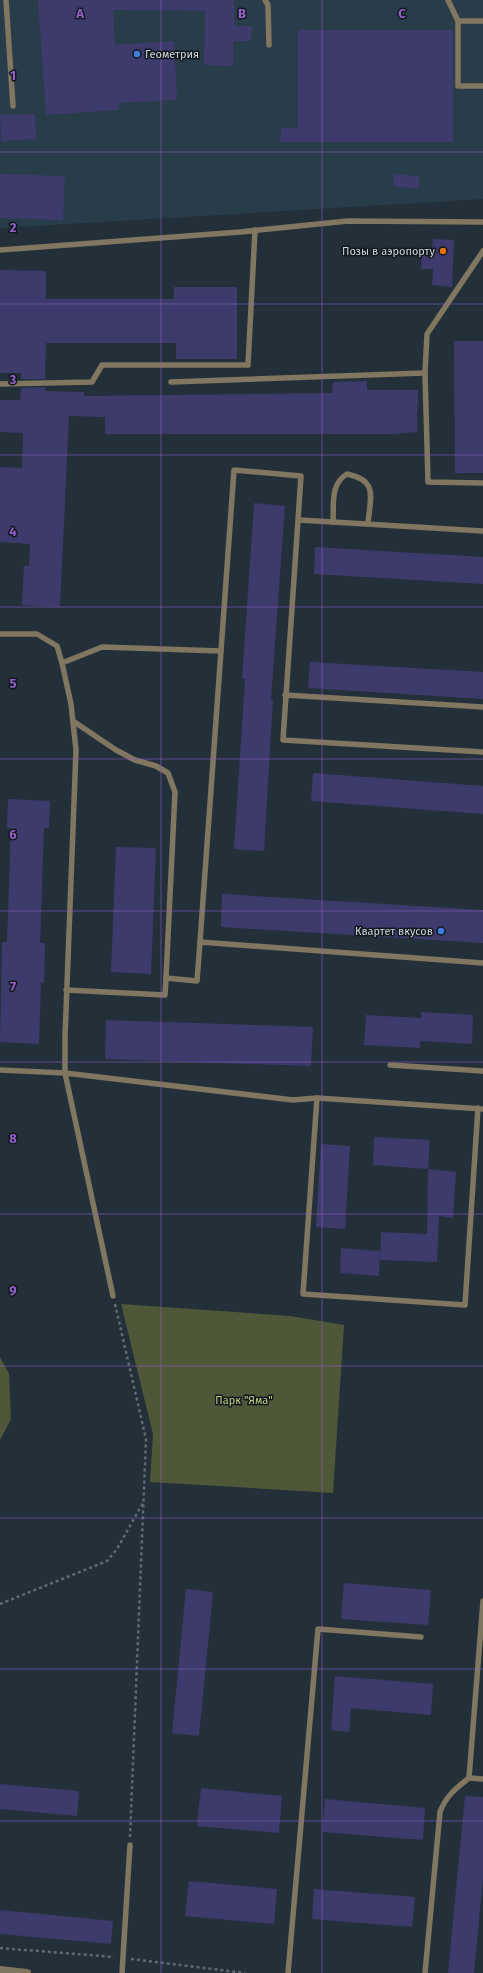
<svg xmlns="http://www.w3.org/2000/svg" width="483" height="1973" viewBox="0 0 483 1973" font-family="'Fira Sans',sans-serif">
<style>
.built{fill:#293c4a}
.green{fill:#4e5738}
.building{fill:#3c3b6b}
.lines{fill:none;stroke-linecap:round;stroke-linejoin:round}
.path{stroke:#606b74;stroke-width:2.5;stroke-dasharray:3 3;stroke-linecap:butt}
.service{stroke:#81765f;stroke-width:5.5}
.minor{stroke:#81765f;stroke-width:8}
.grid{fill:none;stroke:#9460c9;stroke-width:1;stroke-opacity:0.55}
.shop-dot{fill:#3f7fe0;stroke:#11171c;stroke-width:1.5}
.food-dot{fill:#e8710a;stroke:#11171c;stroke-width:1.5}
.labels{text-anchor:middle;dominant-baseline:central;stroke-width:3;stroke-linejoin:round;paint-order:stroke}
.poi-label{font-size:11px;fill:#d0d8df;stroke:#11171c;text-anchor:end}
.park-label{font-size:11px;fill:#bcd380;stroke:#11171c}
.grid-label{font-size:13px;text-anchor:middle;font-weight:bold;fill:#9460c9;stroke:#11171c;stroke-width:3;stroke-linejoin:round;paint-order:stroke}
</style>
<rect width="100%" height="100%" fill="#23303a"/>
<!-- built -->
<polygon class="built" points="0,0 483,0 483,199 0,228"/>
<!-- green -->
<g class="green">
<polygon points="121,1304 290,1316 344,1325 333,1493 150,1482 153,1434"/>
<polygon points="0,1357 9,1374 11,1419 0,1440"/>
</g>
<!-- building -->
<g class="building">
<polygon points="38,0 234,0 234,26 252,26 251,41 233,41 233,66 204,65 205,11 113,10 115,45 174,41 177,100 119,103 119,110 46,115"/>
<polygon points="298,30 453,30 453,142 280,142 281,128 298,128"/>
<polygon points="35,114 36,139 1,141 0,115"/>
<polygon points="0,174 65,176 63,220 0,218"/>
<polygon points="394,174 419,176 419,188 393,187"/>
<polygon points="433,239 454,240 452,287 432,285 433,269 421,269 422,247 432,248"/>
<polygon points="0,270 46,271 46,299 174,299 174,287 237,287 237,359 176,359 176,343 46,343 45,379 21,379 21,373 0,373"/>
<polygon points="454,341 483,341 483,473 455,473"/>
<polygon points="367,381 367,390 418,390 417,432 394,434 105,434 105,417 69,416 60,607 22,605 24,566 29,566 30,544 0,542 0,467 22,468 23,433 0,432 0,400 20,400 21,388 45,387 45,391 84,392 84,396 332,393 333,382"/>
<polygon points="254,503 285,506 271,699 273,699 264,851 234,849 245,679 242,679"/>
<polygon points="315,547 483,557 483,584 314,574"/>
<polygon points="310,662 483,672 483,699 308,688"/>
<polygon points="313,773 483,786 483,814 311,801"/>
<polygon points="8,799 50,801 49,828 44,828 40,943 45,943 44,983 41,983 39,1044 0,1042 2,942 7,942 11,828 7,828"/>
<polygon points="116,847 156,848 151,974 111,972"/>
<polygon points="222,894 483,910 483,943 221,927"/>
<polygon points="421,1012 473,1015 472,1044 420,1041 420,1048 364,1045 366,1015 421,1018"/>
<polygon points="106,1020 313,1027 311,1066 105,1059"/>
<polygon points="374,1137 430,1140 428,1169 373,1165"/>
<polygon points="321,1144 350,1146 345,1229 316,1227"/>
<polygon points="428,1169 456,1172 453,1218 439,1216 437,1262 380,1260 381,1232 427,1234"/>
<polygon points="341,1248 380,1251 379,1276 340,1273"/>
<polygon points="344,1583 431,1590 428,1625 341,1619"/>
<polygon points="186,1589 213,1592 199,1736 172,1733"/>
<polygon points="335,1676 433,1684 431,1715 351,1708 349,1732 331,1730"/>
<polygon points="0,1784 79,1791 77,1816 0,1809"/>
<polygon points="201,1788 282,1796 279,1833 197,1826"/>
<polygon points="465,1796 483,1797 483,1878 474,1973 448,1973"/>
<polygon points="325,1799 425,1808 423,1840 322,1832"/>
<polygon points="189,1881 277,1889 274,1924 185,1916"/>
<polygon points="314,1889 415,1897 412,1927 312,1919"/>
<polygon points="0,1910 113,1921 111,1944 0,1934"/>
</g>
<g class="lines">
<!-- path -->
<g class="path">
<polyline points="115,1304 146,1439 130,1837"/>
<polyline points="0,1604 107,1561 117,1549 144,1501"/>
<polyline points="0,1948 114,1957"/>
<polyline points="131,1959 245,1973"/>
</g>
<!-- service -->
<g class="service">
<polyline points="6,0 13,106"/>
<polyline points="265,0 268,5 269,45"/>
<polyline points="448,0 458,21 458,86 483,86"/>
<polyline points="458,21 483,21"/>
<polyline points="0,250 240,232 348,221 483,222"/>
<polyline points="483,251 427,334 425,373 428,482 483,483"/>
<polyline points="171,382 425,373"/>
<polyline points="0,384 92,382 102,365 248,365 255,230"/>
<polyline points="299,520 483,531"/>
<path d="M333,522C334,504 330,484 347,474C379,481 370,497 368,524"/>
<polyline points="0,634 37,634 57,646 62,663 102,647 221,651 234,470 301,476 283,740 483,752"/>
<polyline points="221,651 200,942 483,963"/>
<polyline points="62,663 71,704 76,750 65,1037 65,1073 113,1296"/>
<polyline points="285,695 483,707"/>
<polyline points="73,721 116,750 135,760 156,766 168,773 175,792 166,978"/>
<polyline points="66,990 165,995 166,978 197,981 200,942"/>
<polyline points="390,1065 483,1071"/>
<polyline points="0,1070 65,1073 293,1100 317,1098"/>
<polyline points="478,1108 465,1305 303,1294 317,1098 483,1109"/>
<polyline points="469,1778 483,1601"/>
<polyline points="122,1973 130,1845"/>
<polyline points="288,1973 318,1629 421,1637"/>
<path d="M425,1973L440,1812C446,1796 456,1788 469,1778L483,1779"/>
</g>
<!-- minor -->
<polyline class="minor" points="0,1970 27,1973"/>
</g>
<!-- grid -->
<path class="grid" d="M161,0V1973M322,0V1973M0,152H483M0,304H483M0,455H483M0,607H483M0,759H483M0,911H483M0,1062H483M0,1214H483M0,1366H483M0,1518H483M0,1669H483M0,1821H483"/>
<!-- markers -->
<g class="shop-dot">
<circle cx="137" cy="54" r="4"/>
<circle cx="441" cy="931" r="4"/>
</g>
<circle class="food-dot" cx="443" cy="251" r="4"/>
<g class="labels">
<!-- poi labels -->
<g class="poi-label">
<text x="145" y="54" text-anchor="start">Геометрия</text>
<text x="435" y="251">Позы в аэропорту</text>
<text x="433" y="931">Квартет вкусов</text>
</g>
<!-- park labels -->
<g class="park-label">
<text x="244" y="1400">Парк "Яма"</text>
</g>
</g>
<g class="grid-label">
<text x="80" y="18">A</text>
<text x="242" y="18">B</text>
<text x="402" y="18">C</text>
<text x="13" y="80">1</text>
<text x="13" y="232">2</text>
<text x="13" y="384">3</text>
<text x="13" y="536">4</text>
<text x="13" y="688">5</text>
<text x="13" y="839">6</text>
<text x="13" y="991">7</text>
<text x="13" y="1143">8</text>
<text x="13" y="1295">9</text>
</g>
</svg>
